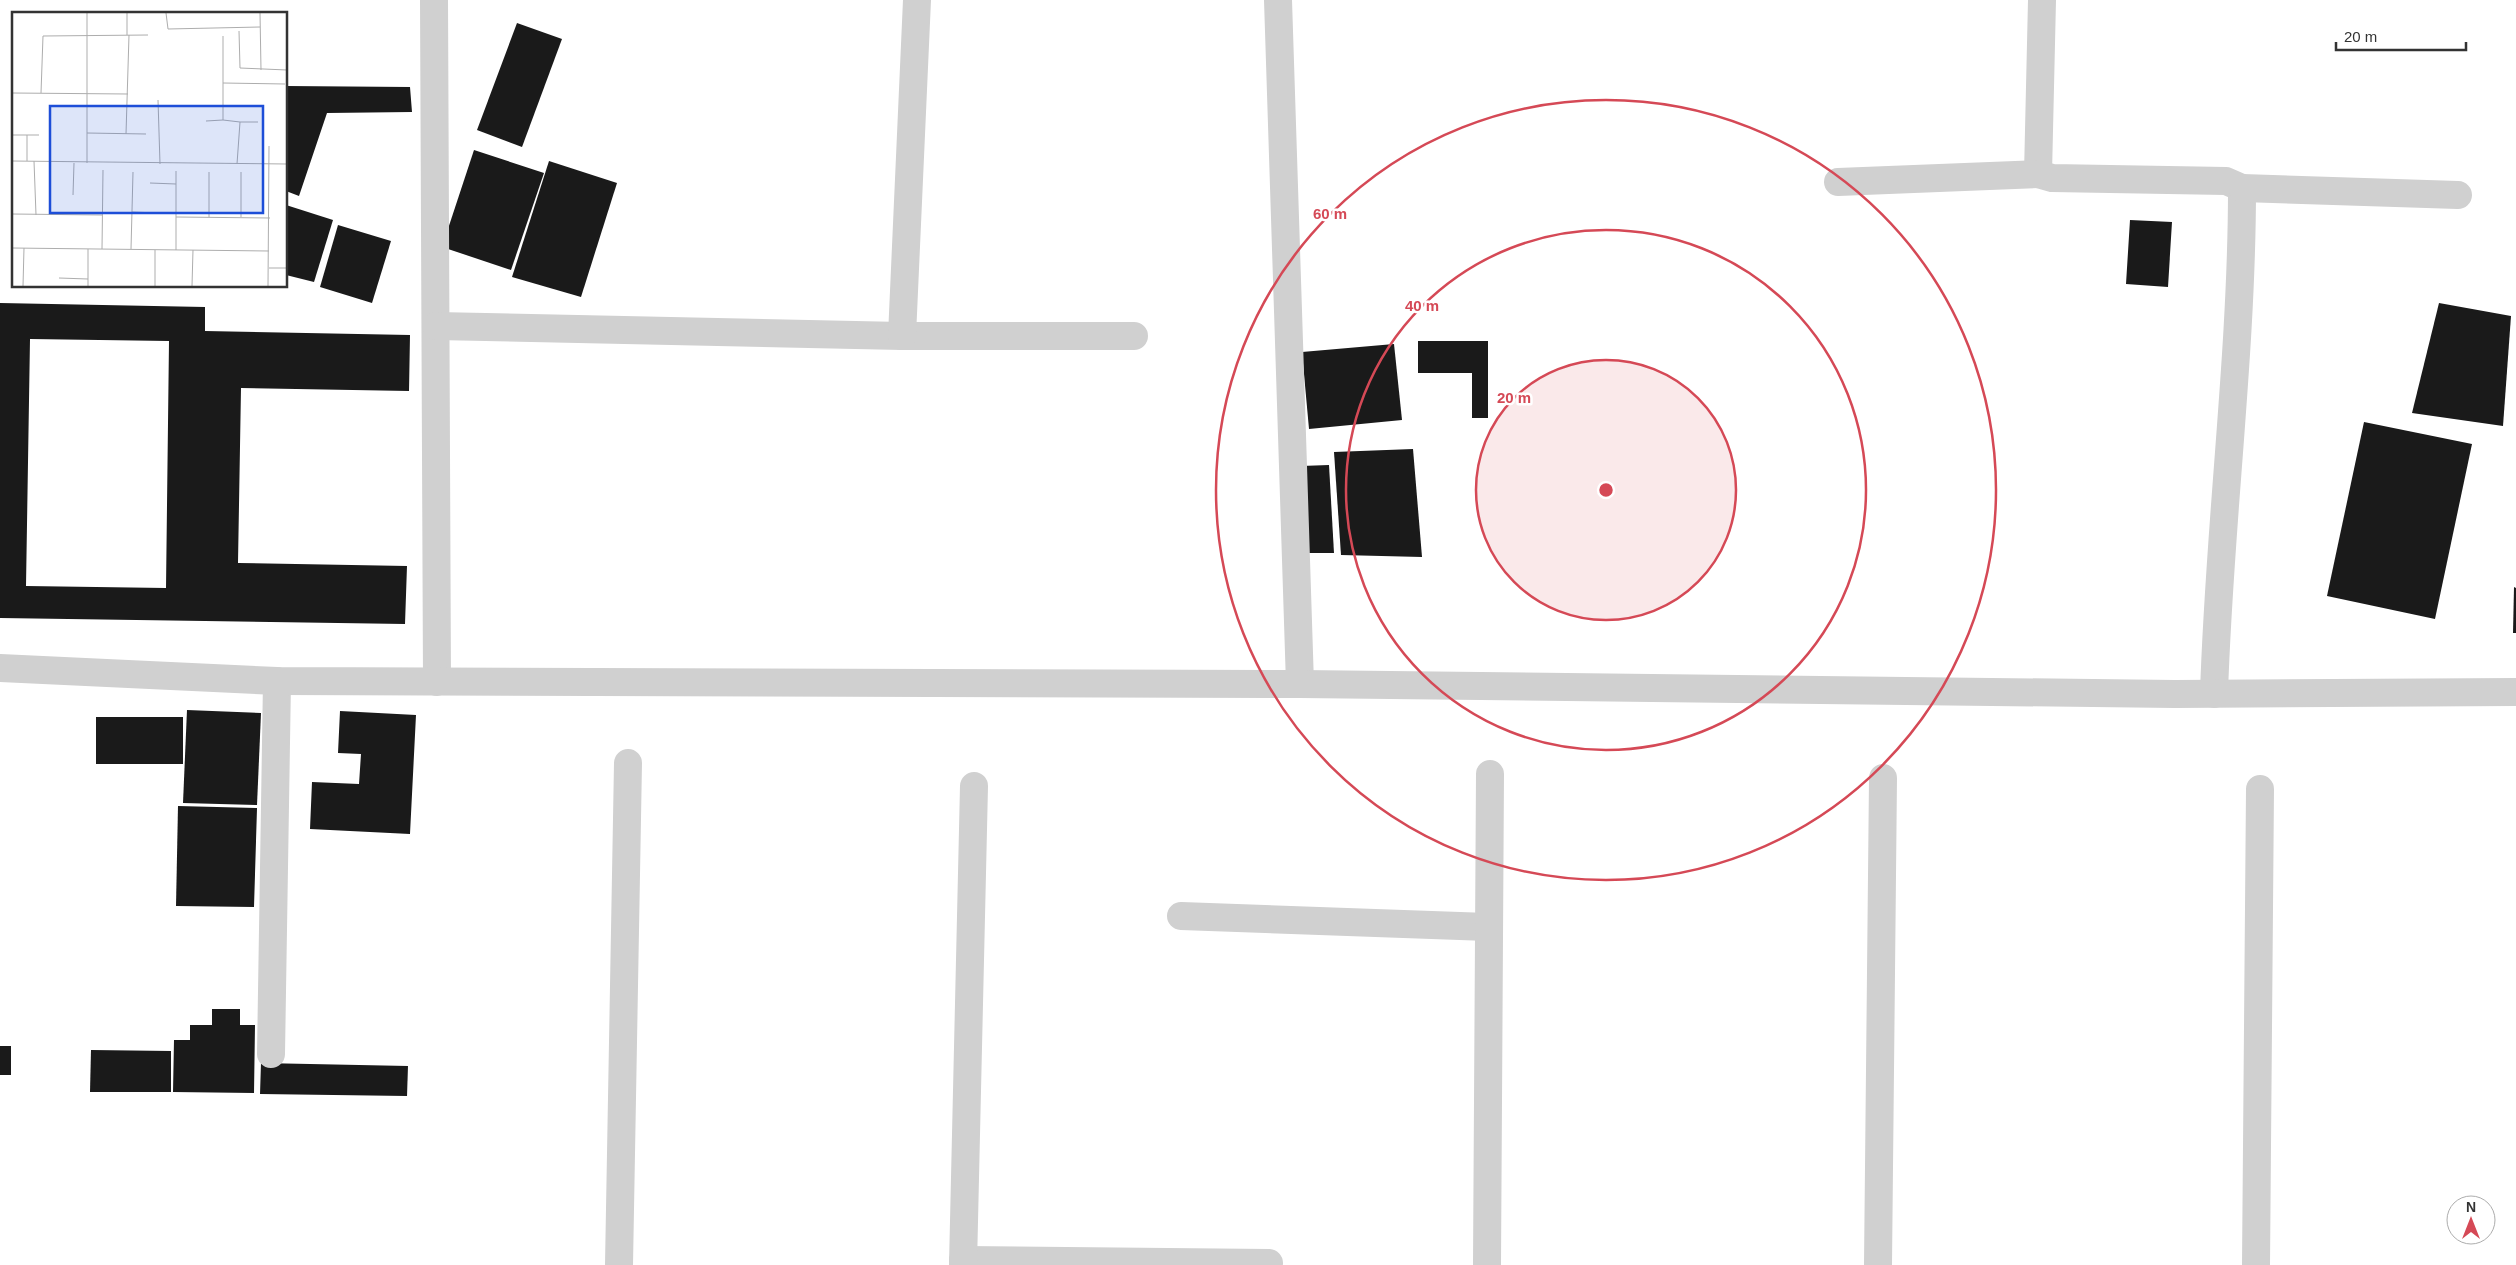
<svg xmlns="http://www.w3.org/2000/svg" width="2516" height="1265" viewBox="0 0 2516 1265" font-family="Arial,sans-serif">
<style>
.building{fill:#1a1a1a;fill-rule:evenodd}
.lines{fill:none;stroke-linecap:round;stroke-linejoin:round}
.minor{stroke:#d0d0d0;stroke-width:28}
.tertiary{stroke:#d0d0d0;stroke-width:28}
.ring{fill:none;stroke:#d54956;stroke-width:2.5}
.inset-road{fill:none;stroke:#adadad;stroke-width:1}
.view{fill:#1d4ed8;fill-opacity:0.15;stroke:#1d4ed8;stroke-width:2.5}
.inset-edge{fill:none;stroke:#333;stroke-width:2.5}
.centre{fill:#d54956;stroke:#fff;stroke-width:2.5}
.ring-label{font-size:15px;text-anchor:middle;font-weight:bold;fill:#d54956;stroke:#fff;stroke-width:5;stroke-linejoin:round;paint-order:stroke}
</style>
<rect width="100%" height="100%" fill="#fff"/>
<!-- building -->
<g class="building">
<polygon points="517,23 562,39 522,147 477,130"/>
<polygon points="286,86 410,87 412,112 327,113 299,196 286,191"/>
<polygon points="474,150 544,173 511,270 442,247"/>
<polygon points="549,161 617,183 581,297 512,277"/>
<polygon points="286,205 333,220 314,282 286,275"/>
<polygon points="2130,220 2172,222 2168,287 2126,284"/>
<polygon points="338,225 391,241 372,303 320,287"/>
<path d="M0,303L205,307V331L410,335L409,391L241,388L238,563L407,566L405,624L0,618ZM30,339L169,341L166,588L26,586Z"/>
<polygon points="2439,303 2511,316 2503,426 2412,413"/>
<polygon points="1418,341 1488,341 1488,418 1472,418 1472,373 1418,373"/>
<polygon points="1394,344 1402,420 1309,429 1302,352"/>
<polygon points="2364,422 2472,444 2435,619 2327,596"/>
<polygon points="1413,449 1422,557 1341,555 1334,452"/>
<polygon points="1329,465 1334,553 1307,553 1301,466"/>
<polygon points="2514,587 2516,588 2516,633 2513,633"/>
<polygon points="187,710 261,713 257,805 183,803"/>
<polygon points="340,711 416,715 410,834 310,829 312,782 359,784 361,754 338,753"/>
<rect x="96" y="717" width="87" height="47"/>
<polygon points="178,806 257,808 254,907 176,906"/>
<polygon points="212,1009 240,1009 240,1025 255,1025 254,1093 173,1092 174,1040 190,1040 190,1025 212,1025"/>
<rect x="0" y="1046" width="11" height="29"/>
<polygon points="91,1050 171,1051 171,1092 90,1092"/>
<polygon points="261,1063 408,1066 407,1096 260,1094"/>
</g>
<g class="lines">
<!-- minor -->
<g class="minor">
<polyline points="434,0 437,682"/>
<polyline points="1278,0 1300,684"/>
<path d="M2042,0L2038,174L2052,178L2226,181L2242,188C2242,357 2219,525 2214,694"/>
<polyline points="1838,182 2038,174"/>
<polyline points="2242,188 2458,195"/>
<polyline points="436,326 902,336 1134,336"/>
<polyline points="902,336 917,0"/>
<polyline points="1181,916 1488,927"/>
<polyline points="271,1054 277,681"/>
<polyline points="963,1260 1269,1263"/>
<polyline points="619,1265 628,763"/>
<polyline points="963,1265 974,786"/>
<polyline points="1487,1265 1490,774"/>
<polyline points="1878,1265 1883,778"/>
<polyline points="2256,1265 2260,789"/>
</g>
<!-- tertiary -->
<polyline class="tertiary" points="0,668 277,681 1300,684 2175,694 2516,692"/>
</g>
<!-- distance rings -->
<circle cx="1606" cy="490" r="130" fill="#d54956" fill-opacity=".12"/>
<g class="ring">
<circle cx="1606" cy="490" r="130"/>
<circle cx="1606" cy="490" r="260"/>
<circle cx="1606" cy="490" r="390"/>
</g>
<!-- overview -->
<g transform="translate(12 12)">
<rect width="275" height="275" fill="#fff"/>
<path class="inset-road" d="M75,1V151M154,1L156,17L248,15M248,1L249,58M227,19L228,56L275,58M115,23V1M211,24V108L228,110L225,152M211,71L273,72M0,81L116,82M29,81L31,24L136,23M146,88L148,152M194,109L211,108M228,110H246M75,121L134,122M114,122L117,23M0,123H27M15,123V149M0,149L275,152M22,149L24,203M138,171L164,172M61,183L62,151M120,200L145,201M0,202L90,203M164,205L258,206M197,205V160M229,205V160M0,236L257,239M90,237L91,158M119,237L121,160M164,238V159M257,256H275M47,266L76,267M11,274L12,236M76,274V237M143,274V238M180,274L181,238M256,274L257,134"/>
<path class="view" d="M38,94H251V201H38Z"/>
<rect width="275" height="275" class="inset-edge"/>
</g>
<circle cx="1606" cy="490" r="8" class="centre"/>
<g class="ring-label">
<text x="1330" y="219">60 m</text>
<text x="1422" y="311">40 m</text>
<text x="1514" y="403">20 m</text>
</g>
<!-- north arrow -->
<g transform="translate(2471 1220)"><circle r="24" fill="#ffffff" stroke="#adadad"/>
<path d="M0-4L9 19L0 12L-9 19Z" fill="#d54956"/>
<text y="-8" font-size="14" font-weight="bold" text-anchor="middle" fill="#333333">N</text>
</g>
<!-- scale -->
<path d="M2336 42v8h130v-8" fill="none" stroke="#333333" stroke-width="2.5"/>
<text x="2344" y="42" font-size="15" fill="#333333" stroke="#ffffff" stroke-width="4" paint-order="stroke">20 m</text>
</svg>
